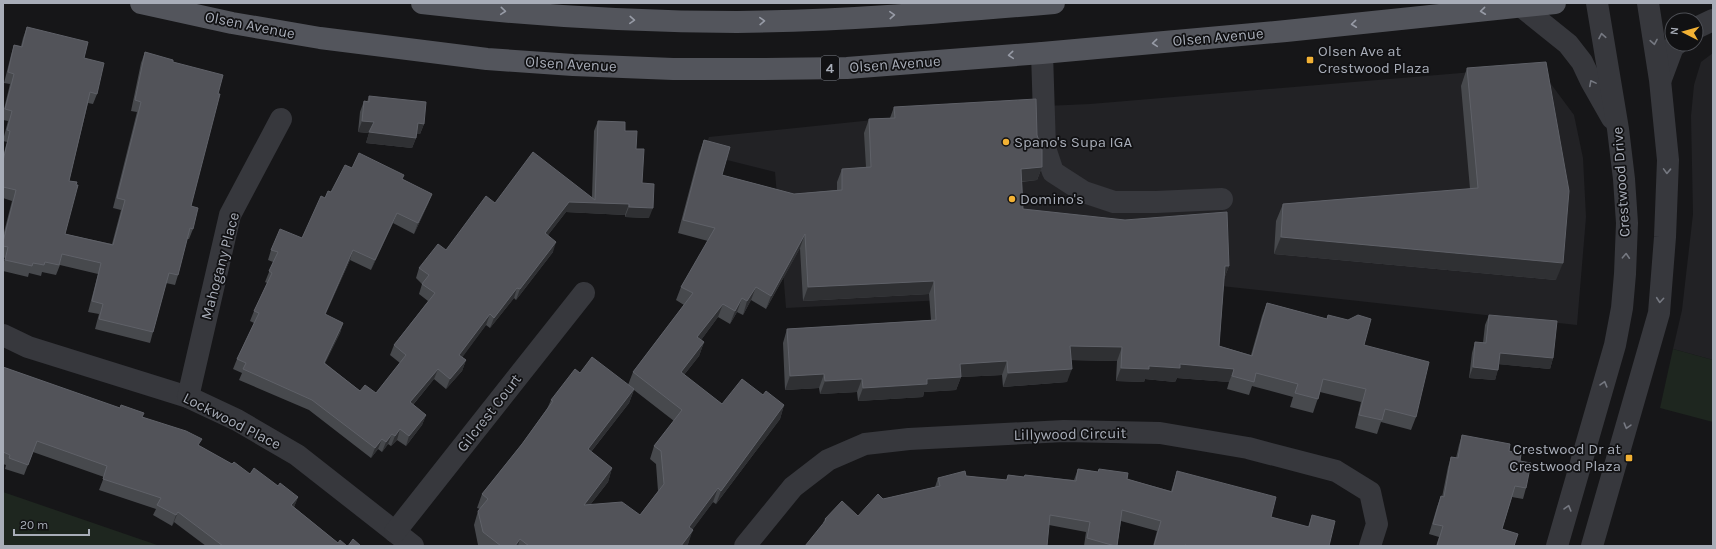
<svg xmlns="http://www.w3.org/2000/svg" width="1716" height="549" viewBox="0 0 1716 549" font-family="Karla,sans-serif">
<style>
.built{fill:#222225}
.green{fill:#1e261f}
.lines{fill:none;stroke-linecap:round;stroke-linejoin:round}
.minor{stroke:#37383d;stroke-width:22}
.major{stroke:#53555c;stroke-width:22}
.wall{fill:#47494d;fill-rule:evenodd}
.shaded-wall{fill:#2f3033}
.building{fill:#525359;stroke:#5f6168}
.oneway{stroke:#979ba6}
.oneway2{stroke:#757881}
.poi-dot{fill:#f2b134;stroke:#111113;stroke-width:1.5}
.labels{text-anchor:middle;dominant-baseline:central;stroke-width:3.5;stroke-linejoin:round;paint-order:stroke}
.shield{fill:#111113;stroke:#7b7e86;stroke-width:1}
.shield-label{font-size:14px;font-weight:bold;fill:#a8adb8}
.street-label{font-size:15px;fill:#a8adb8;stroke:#111113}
.poi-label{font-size:15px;fill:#a8adb8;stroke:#111113;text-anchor:start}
</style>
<rect width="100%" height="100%" fill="#161618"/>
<!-- built -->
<g class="built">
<polygon points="1713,53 1713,360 1673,349 1682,310 1693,214 1691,116 1694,85 1701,62"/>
<polygon points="1521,68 1540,72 1551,84 1574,115 1583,158 1586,217 1577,325 1221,286 786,308 775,172 703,154 709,137 979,109 1090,104"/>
</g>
<!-- green -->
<g class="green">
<polygon points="1673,349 1713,360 1713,422 1660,408"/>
<polygon points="3,492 160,546 3,546"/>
</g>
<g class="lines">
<!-- minor -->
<g class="minor">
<polyline points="1522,7 1568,44 1582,62 1591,81 1612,118"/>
<polyline points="1696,28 1713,20"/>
<polyline points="1042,53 1045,148 1053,172 1084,192 1114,202 1156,202 1222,199"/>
<polyline points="1661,79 1673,47 1677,44"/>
<polyline points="3,335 28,347 188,397 237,420 297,455 413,546"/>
<polyline points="188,397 230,215 281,119"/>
<polyline points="395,532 584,293"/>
<polyline points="745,546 793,487 828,460 865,444 909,439 1064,431 1160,433 1248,448 1336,471 1370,492 1377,524 1370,546"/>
<polyline points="1557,546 1615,345 1622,308 1625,274 1627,223 1624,179 1618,129 1597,3"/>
<polyline points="1592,546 1659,313 1665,237 1668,160 1660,80 1648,3"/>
</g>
<!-- major -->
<g class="major">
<polyline points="141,3 232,23 320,38 487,59 573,65 673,69 765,69 847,68 1042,53 1286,31 1555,3"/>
<path d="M422,3C526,15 632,22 737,22C843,21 949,12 1054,3"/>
</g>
</g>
<!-- wall -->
<g class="wall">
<polygon points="27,27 84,58 97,94 93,104 88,103 69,181 65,234 112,244 121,210 113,208 137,112 131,111 141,63 145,52 173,62 218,94 191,206 193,229 189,239 187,239 178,275 175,285 166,283 153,332 150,343 95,329 99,314 88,312 98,274 60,265 56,275 42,272 41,276 29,273 28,277 3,271 3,265 5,258 3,257 3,236 12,201 3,198 3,156 7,142 3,141 3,140 8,121 3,120 3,113 10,84 4,83 11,55 14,45 21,46 23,38"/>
<polygon points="1467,68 1556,280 1274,254 1276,221 1283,204 1470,189 1461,86"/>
<polygon points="369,96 424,124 420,134 416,134 416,138 412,148 366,143 369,133 358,132 360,112 364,101 367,102"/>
<path d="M894,107L1037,135L1042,167L1037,180L1022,182L1023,209L1229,266L1224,279L1219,346L1251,355L1262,316L1267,303L1327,319L1328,315L1364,345L1416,417L1411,430L1381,422L1377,434L1355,428L1361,402L1320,392L1313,413L1290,407L1293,397L1252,386L1249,395L1227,389L1229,382L1177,378L1175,382L1145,379L1144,382L1116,381L1117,361L1071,360L1067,382L1003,387L1002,375L961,377L956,390L924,392L923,397L858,401L857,392L820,394L819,388L785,390L783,343L787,329L931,320L929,294L803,301L800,248L766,309L751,300L743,315L737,312L730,324L718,317L701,340L704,342L699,356L684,375L722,404L763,395L784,405L780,419L716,504L713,502L692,530L688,544L686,546H479L478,545L474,525L478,511L480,509L477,508L482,494L522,444L547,409L551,400L580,373L628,385L633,372L684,305L676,300L681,287L708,241L678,233L699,154L704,140L722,175L794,194L837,190V182L842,169L866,167L864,133L869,119L890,118ZM634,390L674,421L654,446L650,459L656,464L658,491L640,515L590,505L608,482L612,468L591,452L629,403Z"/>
<polygon points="598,121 625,131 636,149 642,183 649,218 625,217 625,215 566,212 548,235 553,252 516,300 514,298 490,328 486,325 462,357 466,360 462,371 446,389 434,379 413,405 426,415 422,425 406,446 397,440 391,446 388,444 382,452 378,449 371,458 309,410 239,380 242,373 233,369 237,359 254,323 250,321 254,311 267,283 265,282 273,262 268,260 271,250 302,238 325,198 331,192 352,168 402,179 432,194 428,204 414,234 393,223 371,270 350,260 325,315 343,323 340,333 325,363 360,391 376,393 400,363 390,355 394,345 428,301 419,294 422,284 416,278 419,268 446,250 495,203 592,197 594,131"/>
<polygon points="1489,315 1553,358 1550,369 1499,364 1495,380 1469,378 1472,353 1475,342 1483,343 1485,325"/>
<polygon points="3,367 142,417 199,446 250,474 278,486 298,497 294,507 338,543 347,546 206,546 174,522 172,526 153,515 156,509 99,490 104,477 33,452 24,475 5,469 6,465 3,464"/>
<polygon points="1462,435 1509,451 1520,461 1526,488 1523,499 1512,497 1502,529 1514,546 1436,546 1439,537 1429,534 1437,507 1441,496 1442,497 1448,467 1451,457 1456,458 1459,445"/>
<polygon points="1078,469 1098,472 1099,469 1127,479 1171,491 1177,471 1271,517 1308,527 1312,515 1329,546 1153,546 1157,531 1121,521 1117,546 1084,546 1086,532 1049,525 823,523 825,519 858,516 883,499 935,487 938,478 966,476 1006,480 1008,475 1024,477 1025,475 1074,480"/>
</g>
<!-- shaded-wall -->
<g class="shaded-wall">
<polygon points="362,121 374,122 416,138 412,148 366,143 369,133 358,132"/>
<polygon points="418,123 424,124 420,134 414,134"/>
<polygon points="1042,167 1037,180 1016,182 1021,169"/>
<polygon points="432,194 428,204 414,234 418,223"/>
<polygon points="569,202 629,204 625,215 566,212 541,244 545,233"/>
<polygon points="629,207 653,208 649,218 625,217"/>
<polygon points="397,213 393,223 371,270 375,260"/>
<polygon points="805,234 800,248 766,309 771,296"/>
<polygon points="1281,237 1563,263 1556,280 1274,254"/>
<polygon points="556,242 553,252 516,300 520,289"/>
<polygon points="353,250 350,260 321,325 325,314"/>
<polygon points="1225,266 1229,266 1224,279 1220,279"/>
<polygon points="934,281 929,294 803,301 808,287"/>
<polygon points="756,287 751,300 743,315 747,301"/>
<polygon points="517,288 514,298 490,328 494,318"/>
<polygon points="742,298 737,312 730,324 735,311"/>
<polygon points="723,304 718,317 693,351 697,337"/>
<polygon points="490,314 486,325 456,366 459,355"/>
<polygon points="343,323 340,333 320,373 324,363"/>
<polygon points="704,342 699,356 676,385 681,372"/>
<polygon points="1070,346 1122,347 1117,361 1065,360"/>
<polygon points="1500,353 1553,358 1550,369 1496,364"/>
<polygon points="466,360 462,371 446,389 450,379"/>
<polygon points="1007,361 1002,375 961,377 956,390 924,392 923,397 858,401 863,388 927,379 960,364"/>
<polygon points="1180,364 1234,369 1229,382 1177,378 1175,382 1145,379 1144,382 1116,381 1121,368"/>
<polygon points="1473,367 1498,370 1495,380 1469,378"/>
<polygon points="438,369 434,379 406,413 410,402"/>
<polygon points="1072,369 1067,382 1003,387 1008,373"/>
<polygon points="824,374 819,388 785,390 790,376"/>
<polygon points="862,379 857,392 820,394 825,381"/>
<polygon points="634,389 629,403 583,462 588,449"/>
<polygon points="784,405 780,419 716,504 721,491"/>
<polygon points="426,415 422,425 406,446 409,436"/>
<polygon points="400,429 397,440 391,446 395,436"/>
<polygon points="392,434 388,444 382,452 386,442"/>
<polygon points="382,439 378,449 371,458 375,448"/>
<polygon points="612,468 608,482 579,519 584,505"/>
<polygon points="718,488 713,502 684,541 689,527"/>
<polygon points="298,497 294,507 291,505"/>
<polygon points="178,512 174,522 172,526 176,515"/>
<polygon points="693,530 688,544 686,546 681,546"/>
<polygon points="520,539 518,546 515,546"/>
</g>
<!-- building -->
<g class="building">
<polygon points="27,27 88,42 84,58 104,63 97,94 90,92 69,181 77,182 76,185 78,185 65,234 113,245 125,200 117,198 141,102 135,100 145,52 173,60 173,62 223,75 218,94 220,94 191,206 198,208 193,229 190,228 178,275 169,273 153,332 99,319 103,304 92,301 101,263 62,254 59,265 45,262 44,265 33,263 32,266 5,260 8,247 3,246 3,242 16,190 3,187 3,161 10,131 7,130 12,111 5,109 14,74 8,72 14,45 22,47"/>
<polygon points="1546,62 1569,191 1563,263 1281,237 1283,204 1478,188 1467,68"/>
<polygon points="369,96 426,102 424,124 418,123 416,138 369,132 374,122 362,121 364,101 369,102"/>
<polygon points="1036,99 1037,135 1042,150 1042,167 1021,169 1023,209 1125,220 1227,212 1229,266 1225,266 1219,346 1252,356 1267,303 1327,319 1328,315 1348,320 1358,315 1371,319 1364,345 1429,362 1416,417 1385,409 1382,420 1359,415 1366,389 1323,379 1318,399 1295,393 1298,384 1256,373 1254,382 1232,376 1234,369 1180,364 1180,368 1149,366 1149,369 1121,368 1122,347 1070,346 1072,369 1008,373 1007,361 960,364 961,377 927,379 927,384 863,388 862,379 825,381 824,374 790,376 787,329 936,320 934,281 808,287 805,234 771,296 756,287 747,301 742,298 735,311 723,304 697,337 704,342 681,372 722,404 742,379 763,395 766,391 784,405 721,491 718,488 689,527 693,530 681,546 529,546 520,539 515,546 501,546 483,532 478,511 488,499 482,494 522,444 553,401 551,400 575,369 580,373 592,357 634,389 588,449 612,468 584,505 622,502 640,515 664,484 661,451 654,446 682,410 633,372 693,293 681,287 715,228 683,220 704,140 730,147 722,175 794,194 842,190 842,169 871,167 869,119 895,118 894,107"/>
<polygon points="598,121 625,122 625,131 637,131 636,149 644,149 642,183 654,184 653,208 629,207 629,204 569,202 545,233 556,242 520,289 517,288 494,318 490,314 459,355 466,360 450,379 438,369 410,402 426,415 409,436 400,429 395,436 392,434 386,442 382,439 375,448 312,400 243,369 246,363 237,359 259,313 254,311 272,273 269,271 278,252 271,250 280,229 302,238 321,196 325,198 328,191 331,192 345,165 352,168 359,153 404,175 402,179 432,194 418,223 397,213 375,260 353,250 325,314 343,323 324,363 360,391 365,385 376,393 406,355 394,345 435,293 422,284 429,275 419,268 438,244 446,250 486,196 495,203 533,152 595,200"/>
<polygon points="1489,315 1557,321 1553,358 1500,353 1498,370 1473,367 1475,342 1486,343"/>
<polygon points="3,367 120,408 121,405 144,413 142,417 186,431 202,439 198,445 232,464 234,462 250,474 254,468 278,486 280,483 298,497 291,505 338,543 340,540 347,546 223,546 178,512 176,515 157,505 161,498 103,479 107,466 37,441 28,465 9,458 10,455 3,452"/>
<polygon points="1462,435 1510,444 1509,451 1521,454 1520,461 1531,463 1526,488 1515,486 1502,529 1518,534 1514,546 1437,546 1443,526 1433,524 1441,496 1444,497 1451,457 1458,458"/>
<polygon points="1078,469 1098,472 1099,469 1128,473 1127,479 1172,492 1177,471 1276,497 1271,517 1309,527 1312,515 1335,521 1329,546 1188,546 1185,545 1184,546 1154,546 1161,521 1122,510 1117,546 1115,546 1087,538 1090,522 1050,515 1047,546 805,546 826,520 825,519 842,501 858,516 878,494 883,499 940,486 938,478 965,471 966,476 1007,480 1008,475 1024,477 1025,475 1076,481"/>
<polygon points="353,539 361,546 348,546"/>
</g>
<!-- one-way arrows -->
<defs><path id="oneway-chevron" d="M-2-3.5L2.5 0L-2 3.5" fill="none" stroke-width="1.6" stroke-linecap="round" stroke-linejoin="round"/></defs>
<g class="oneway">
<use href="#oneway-chevron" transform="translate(503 11) rotate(5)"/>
<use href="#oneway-chevron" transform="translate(1483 11) rotate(174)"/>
<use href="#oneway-chevron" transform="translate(892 15) rotate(-3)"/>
<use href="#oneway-chevron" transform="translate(632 20) rotate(3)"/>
<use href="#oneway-chevron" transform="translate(762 21) rotate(-2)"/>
<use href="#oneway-chevron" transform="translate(1354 24) rotate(174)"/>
<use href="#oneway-chevron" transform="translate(1155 43) rotate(175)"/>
<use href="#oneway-chevron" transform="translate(1011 55) rotate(175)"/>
</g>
<g class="oneway2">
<use href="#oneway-chevron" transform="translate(1602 36) rotate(-101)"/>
<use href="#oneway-chevron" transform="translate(1654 42) rotate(80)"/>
<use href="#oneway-chevron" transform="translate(1592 83) rotate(-118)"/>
<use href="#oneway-chevron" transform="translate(1667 171) rotate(92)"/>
<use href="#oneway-chevron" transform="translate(1626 256) rotate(-87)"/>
<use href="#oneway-chevron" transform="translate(1660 300) rotate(95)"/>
<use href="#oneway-chevron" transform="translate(1604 384) rotate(-74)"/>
<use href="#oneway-chevron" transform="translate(1627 426) rotate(106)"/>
<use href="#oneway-chevron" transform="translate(1568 508) rotate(-74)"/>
</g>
<!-- markers -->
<g class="poi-dot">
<rect x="1306" y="56" width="8" height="8" rx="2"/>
<circle cx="1006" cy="142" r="4"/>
<circle cx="1012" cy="199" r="4"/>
<rect x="1625" y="454" width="8" height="8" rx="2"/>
</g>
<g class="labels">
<!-- shield labels -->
<rect class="shield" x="821" y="56" width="18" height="24" rx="3"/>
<g class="shield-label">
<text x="830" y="68">4</text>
</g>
<!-- street labels -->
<g class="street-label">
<text transform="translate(250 25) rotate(11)">Olsen Avenue</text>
<text transform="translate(1218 37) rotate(-5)">Olsen Avenue</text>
<text transform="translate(571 64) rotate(3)">Olsen Avenue</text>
<text transform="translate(895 64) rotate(-4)">Olsen Avenue</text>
<text transform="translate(1621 182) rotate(-94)">Crestwood Drive</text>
<text transform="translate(220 266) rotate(-75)">Mahogany Place</text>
<text transform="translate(489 413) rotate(-52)">Gilcrest Court</text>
<text transform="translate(232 421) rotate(27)">Lockwood Place</text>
<text transform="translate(1070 434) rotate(-1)">Lillywood Circuit</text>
</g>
<!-- poi labels -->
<g class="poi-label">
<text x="1318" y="51">Olsen Ave at<tspan x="1318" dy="17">Crestwood Plaza</tspan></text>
<text x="1014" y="142">Spano's Supa IGA</text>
<text x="1020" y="199">Domino's</text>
<text x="1621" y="449" text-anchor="end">Crestwood Dr at<tspan x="1621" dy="17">Crestwood Plaza</tspan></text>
</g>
</g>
<!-- border -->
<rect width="1716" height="549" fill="none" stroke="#a8adb8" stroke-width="8"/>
<!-- north arrow -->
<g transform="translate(1684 32) rotate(276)"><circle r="19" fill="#111113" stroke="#4d4f55"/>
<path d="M0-3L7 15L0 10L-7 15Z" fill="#f2b134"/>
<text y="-6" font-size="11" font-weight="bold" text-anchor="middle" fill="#a8adb8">N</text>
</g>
<!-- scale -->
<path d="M14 529v6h75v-6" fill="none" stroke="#a8adb8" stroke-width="2"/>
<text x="20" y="529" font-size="12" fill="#a8adb8" stroke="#111113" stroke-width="3" paint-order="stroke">20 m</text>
</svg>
